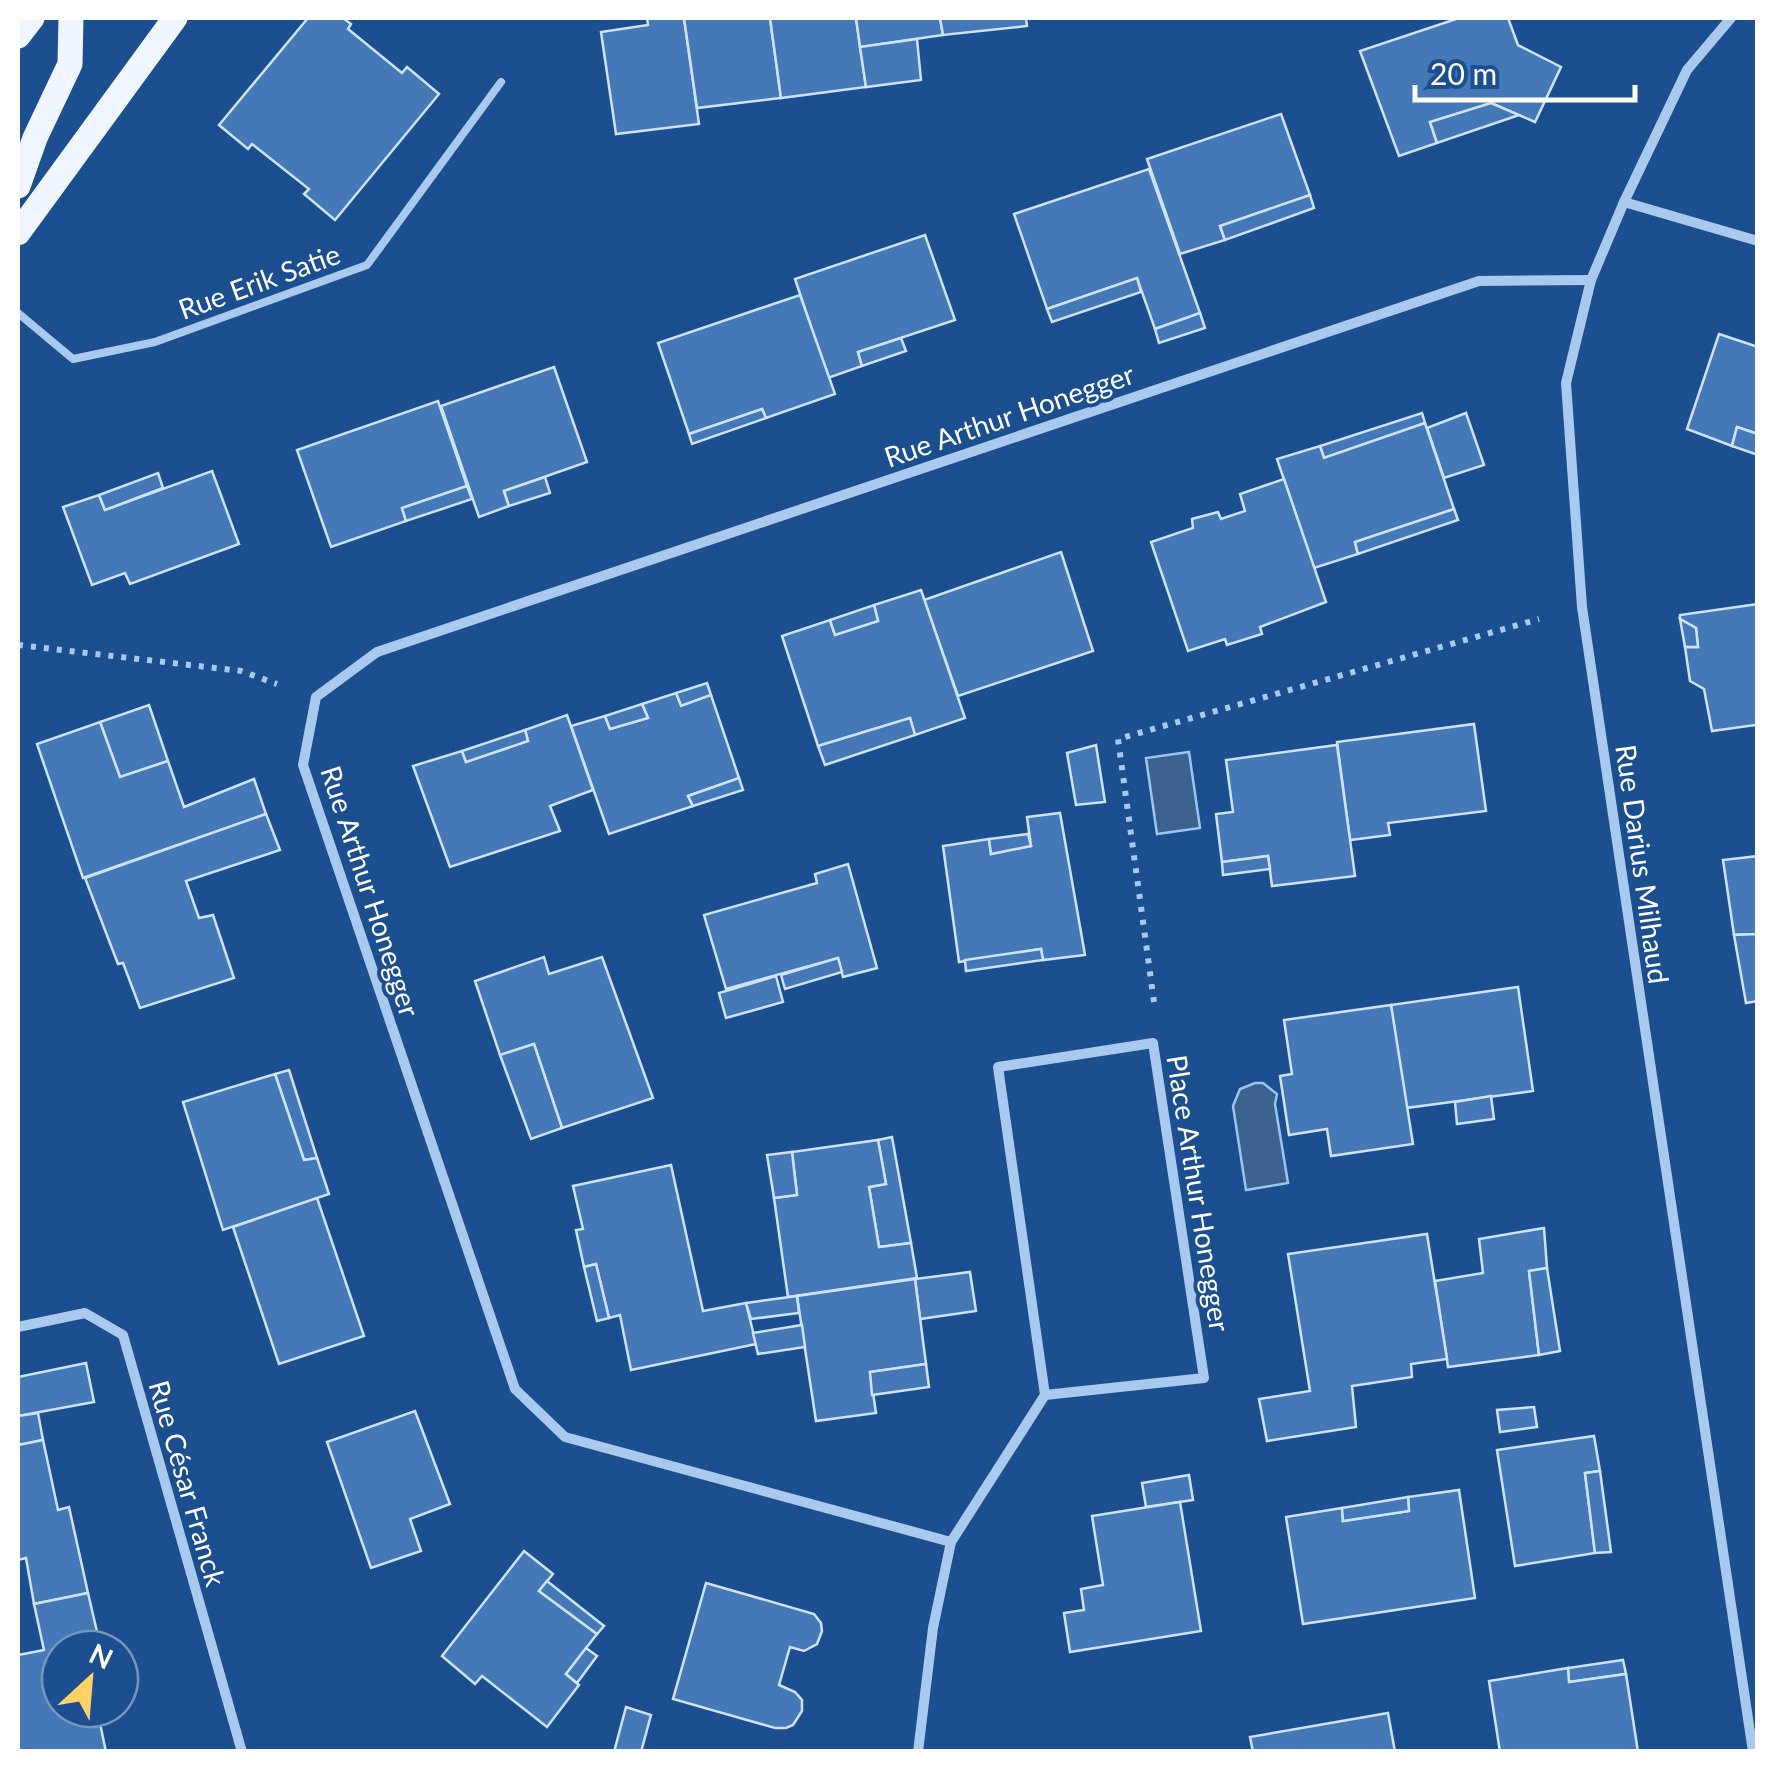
<svg xmlns="http://www.w3.org/2000/svg" width="1775" height="1769" viewBox="0 0 1775 1769" font-family="Lato,sans-serif">
<style>
.water{fill:#3c6290;stroke:#9cc4f0;stroke-width:2.5}
.building{fill:#4478b7;stroke:#cfe3fa;stroke-width:2.5}
.lines{fill:none;stroke-linecap:round;stroke-linejoin:round}
.path{stroke:#a9c9ee;stroke-width:6;stroke-dasharray:5 8;stroke-linecap:butt}
.lane{stroke:#a9c9ee;stroke-width:8}
.street{stroke:#a9c9ee;stroke-width:10}
.primary{stroke:#f0f6ff;stroke-width:25}
.labels{text-anchor:middle;dominant-baseline:central;stroke-width:8;stroke-linejoin:round;paint-order:stroke}
.street-label{font-size:28px;fill:#fff;stroke:#1b4f8f}
</style>
<rect width="100%" height="100%" fill="#1b4f8f"/>
<!-- water -->
<g class="water">
<polygon points="1189,752 1200,828 1157,834 1146,758"/>
<polygon points="1255,1083 1263,1083 1277,1094 1275,1104 1288,1183 1246,1190 1233,1106 1240,1089"/>
</g>
<!-- building -->
<g class="building">
<polygon points="308,18 343,18 351,24 348,29 402,73 407,67 439,94 335,220 304,194 309,189 252,144 248,149 219,125"/>
<polygon points="647,18 684,18 699,124 616,134 601,32 648,25"/>
<polygon points="684,18 770,18 781,98 697,108"/>
<polygon points="770,18 856,18 866,87 781,98"/>
<polygon points="856,18 940,18 943,35 860,47"/>
<polygon points="940,18 1026,18 1027,26 943,35"/>
<polygon points="1459,18 1508,18 1518,45 1561,67 1535,122 1491,103 1430,122 1437,143 1399,156 1360,51"/>
<polygon points="917,39 921,80 866,87 860,47"/>
<polygon points="1491,103 1519,115 1437,143 1430,122"/>
<polygon points="1281,114 1310,195 1220,226 1225,240 1180,254 1147,159"/>
<polygon points="1149,169 1200,313 1155,329 1137,278 1047,309 1014,214"/>
<polygon points="1310,195 1314,208 1225,240 1220,226"/>
<polygon points="925,235 955,320 858,352 862,366 828,378 795,279"/>
<polygon points="1137,278 1141,292 1052,322 1047,309"/>
<polygon points="800,295 835,394 766,418 762,409 689,434 658,343"/>
<polygon points="1200,313 1205,328 1159,343 1155,329"/>
<polygon points="1719,334 1758,347 1758,434 1737,427 1732,446 1687,429"/>
<polygon points="901,338 906,351 862,366 858,352"/>
<polygon points="554,367 587,462 504,491 509,506 479,517 441,406"/>
<polygon points="438,401 467,486 402,508 406,521 331,547 297,450"/>
<polygon points="762,409 766,418 692,444 689,434"/>
<polygon points="1422,413 1425,423 1324,458 1320,446"/>
<polygon points="1466,413 1484,465 1444,478 1427,428"/>
<polygon points="1425,423 1454,509 1355,542 1358,554 1314,568 1277,459 1320,446 1324,458"/>
<polygon points="1737,427 1758,434 1758,455 1732,446"/>
<polygon points="212,471 239,544 130,584 125,573 92,585 63,507 99,495 105,510"/>
<polygon points="158,473 163,488 105,510 99,495"/>
<polygon points="545,477 550,493 509,506 504,491"/>
<polygon points="1284,479 1326,602 1260,627 1262,634 1227,645 1225,639 1188,651 1151,542 1193,528 1192,519 1218,512 1221,519 1245,511 1240,494"/>
<polygon points="467,486 472,499 406,521 402,508"/>
<polygon points="1454,509 1458,520 1358,554 1355,542"/>
<polygon points="1061,552 1093,651 958,696 924,600"/>
<polygon points="921,590 965,718 915,735 910,718 818,746 782,636 830,620 835,635 878,621 874,605"/>
<polygon points="1758,604 1758,727 1755,725 1712,731 1704,689 1690,681 1685,647 1698,647 1696,628 1680,619 1680,615"/>
<polygon points="874,605 878,621 835,635 830,620"/>
<polygon points="1680,619 1696,628 1698,647 1685,647"/>
<polygon points="707,683 711,695 681,706 676,693"/>
<polygon points="676,693 681,706 711,695 739,778 688,796 693,806 609,834 571,726 605,716 610,729 648,718 642,704"/>
<polygon points="642,704 648,718 610,729 605,716"/>
<polygon points="149,705 168,761 120,777 100,722"/>
<polygon points="567,715 593,790 550,806 560,831 450,867 413,766 462,751 466,762 528,741 525,730"/>
<polygon points="910,718 915,735 825,765 818,746"/>
<polygon points="100,722 120,777 168,761 184,807 254,779 266,814 83,878 37,744"/>
<polygon points="1474,724 1486,811 1388,823 1390,835 1350,840 1337,742"/>
<polygon points="525,730 528,741 466,762 462,751"/>
<polygon points="1096,745 1105,802 1076,805 1067,753"/>
<polygon points="1337,745 1355,876 1272,886 1268,856 1222,862 1216,814 1233,812 1226,760"/>
<polygon points="739,778 743,790 693,806 688,796"/>
<polygon points="1060,813 1085,955 1043,960 1041,949 959,962 943,846 989,839 991,854 1031,846 1027,817"/>
<polygon points="266,814 280,850 186,881 199,918 213,915 234,978 140,1008 123,963 118,964 85,878"/>
<polygon points="1028,834 1031,846 991,854 989,839"/>
<polygon points="1268,856 1270,869 1223,875 1222,862"/>
<polygon points="1758,856 1758,938 1757,934 1734,935 1723,860"/>
<polygon points="848,864 877,968 843,977 838,958 726,989 704,915 817,883 815,874"/>
<polygon points="1757,934 1758,1001 1746,1003 1734,935"/>
<polygon points="1041,949 1043,960 966,971 965,960"/>
<polygon points="544,957 549,974 602,957 653,1098 562,1128 534,1044 500,1055 475,981"/>
<polygon points="838,958 842,972 785,989 781,975"/>
<polygon points="776,976 783,1002 726,1018 719,993"/>
<polygon points="1518,987 1533,1091 1406,1108 1391,1005"/>
<polygon points="1391,1005 1413,1144 1331,1156 1327,1129 1289,1135 1280,1076 1292,1074 1284,1020"/>
<polygon points="534,1044 562,1128 531,1139 500,1055"/>
<polygon points="289,1070 317,1158 304,1160 275,1074"/>
<polygon points="275,1074 304,1160 317,1158 329,1194 223,1230 183,1102"/>
<polygon points="1491,1096 1494,1119 1457,1124 1455,1102"/>
<polygon points="892,1137 911,1243 879,1247 869,1187 886,1184 878,1140"/>
<polygon points="878,1140 886,1184 869,1187 879,1247 911,1243 917,1278 788,1297 774,1198 797,1195 792,1152"/>
<polygon points="792,1152 797,1195 774,1198 767,1155"/>
<polygon points="671,1165 703,1311 746,1303 756,1344 631,1370 620,1315 609,1318 596,1264 584,1267 576,1230 583,1229 573,1186"/>
<polygon points="317,1198 364,1336 279,1364 233,1227"/>
<polygon points="1544,1228 1547,1268 1529,1271 1539,1355 1448,1367 1435,1281 1483,1273 1479,1239"/>
<polygon points="1427,1234 1447,1359 1411,1364 1412,1377 1352,1386 1356,1427 1267,1441 1259,1399 1310,1391 1288,1254"/>
<polygon points="596,1264 609,1318 597,1321 584,1267"/>
<polygon points="1547,1268 1560,1351 1539,1355 1529,1271"/>
<polygon points="970,1272 976,1311 920,1319 915,1279"/>
<polygon points="915,1279 926,1364 870,1372 876,1413 816,1421 797,1296"/>
<polygon points="797,1296 799,1313 751,1319 746,1303"/>
<polygon points="802,1325 805,1347 758,1354 753,1333"/>
<polygon points="86,1363 94,1402 18,1416 18,1377"/>
<polygon points="926,1364 929,1387 872,1395 870,1372"/>
<polygon points="1534,1407 1537,1427 1500,1432 1497,1410"/>
<polygon points="415,1411 450,1504 410,1519 421,1551 371,1568 327,1442"/>
<polygon points="38,1413 43,1440 19,1445 18,1416"/>
<polygon points="1594,1436 1600,1471 1585,1473 1595,1553 1515,1566 1497,1450"/>
<polygon points="43,1440 58,1510 69,1507 88,1593 34,1604 26,1558 18,1560 18,1445"/>
<polygon points="1600,1471 1611,1552 1595,1553 1585,1473"/>
<polygon points="1189,1475 1193,1500 1146,1507 1142,1483"/>
<polygon points="1459,1490 1475,1598 1303,1624 1286,1517 1342,1508 1343,1521 1409,1511 1408,1497"/>
<polygon points="1408,1497 1409,1511 1343,1521 1342,1508"/>
<polygon points="1180,1502 1201,1631 1070,1652 1064,1613 1084,1610 1081,1589 1103,1585 1092,1516"/>
<polygon points="524,1551 553,1574 539,1591 597,1634 566,1674 579,1685 547,1727 482,1676 475,1684 442,1656"/>
<polygon points="547,1581 604,1626 597,1634 539,1591"/>
<polygon points="706,1583 814,1614 821,1623 822,1631 817,1644 804,1651 790,1647 779,1685 795,1692 802,1700 802,1711 793,1725 786,1728 775,1728 673,1699"/>
<polygon points="88,1593 101,1649 60,1649 60,1709 97,1709 106,1752 18,1752 18,1655 44,1650 34,1604"/>
<polygon points="586,1648 597,1656 577,1683 566,1674"/>
<polygon points="1623,1660 1626,1674 1569,1682 1568,1668"/>
<polygon points="1568,1668 1569,1682 1626,1674 1638,1752 1500,1752 1489,1681"/>
<polygon points="626,1707 651,1715 641,1752 614,1752"/>
<polygon points="1388,1713 1395,1752 1253,1752 1250,1737"/>
</g>
<g class="lines">
<!-- path -->
<g class="path">
<polyline points="18,645 241,671 277,684"/>
<polyline points="1154,1002 1118,739 1539,619"/>
</g>
<!-- lane -->
<polyline class="lane" points="18,313 73,359 155,342 367,265 501,82"/>
<!-- street -->
<g class="street">
<polyline points="1731,18 1687,70 1624,202 1591,280 1566,383 1582,607 1753,1752"/>
<polyline points="1624,202 1758,241"/>
<polyline points="18,1327 85,1313 123,1335 242,1752"/>
<polyline points="951,1542 1045,1395 1204,1378 1153,1043 998,1067 1045,1395"/>
<polyline points="918,1752 933,1628 951,1542 565,1437 515,1389 303,765 316,697 377,652 1479,281 1591,280"/>
</g>
<!-- primary -->
<g class="primary">
<polyline points="18,36 32,18"/>
<polyline points="18,186 35,138 70,64 71,18"/>
<polyline points="18,233 175,18"/>
</g>
</g>
<g class="labels">
<!-- street labels -->
<g class="street-label">
<text transform="translate(259 281) rotate(-20)">Rue Erik Satie</text>
<text transform="translate(1009 415) rotate(-19)">Rue Arthur Honegger</text>
<text transform="translate(1643 864) rotate(82)">Rue Darius Milhaud</text>
<text transform="translate(371 891) rotate(72)">Rue Arthur Honegger</text>
<text transform="translate(1199 1193) rotate(81)">Place Arthur Honegger</text>
<text transform="translate(188 1483) rotate(74)">Rue César Franck</text>
</g>
</g>
<!-- border -->
<rect width="1775" height="1769" fill="none" stroke="#ffffff" stroke-width="40"/>
<!-- north arrow -->
<g transform="translate(90 1679) rotate(26)"><circle r="48" fill="#1b4f8f" stroke="#7695bc" stroke-width="2.5"/>
<path d="M0-8L18 38L0 25L-18 38Z" fill="#ffd166"/>
<text y="-15" font-size="28" font-weight="bold" text-anchor="middle" fill="#ffffff">N</text>
</g>
<!-- scale -->
<path d="M1415 85v15h220v-15" fill="none" stroke="#ffffff" stroke-width="5"/>
<text x="1430" y="85" font-size="30" fill="#ffffff" stroke="#1b4f8f" stroke-width="8" paint-order="stroke">20 m</text>
</svg>
